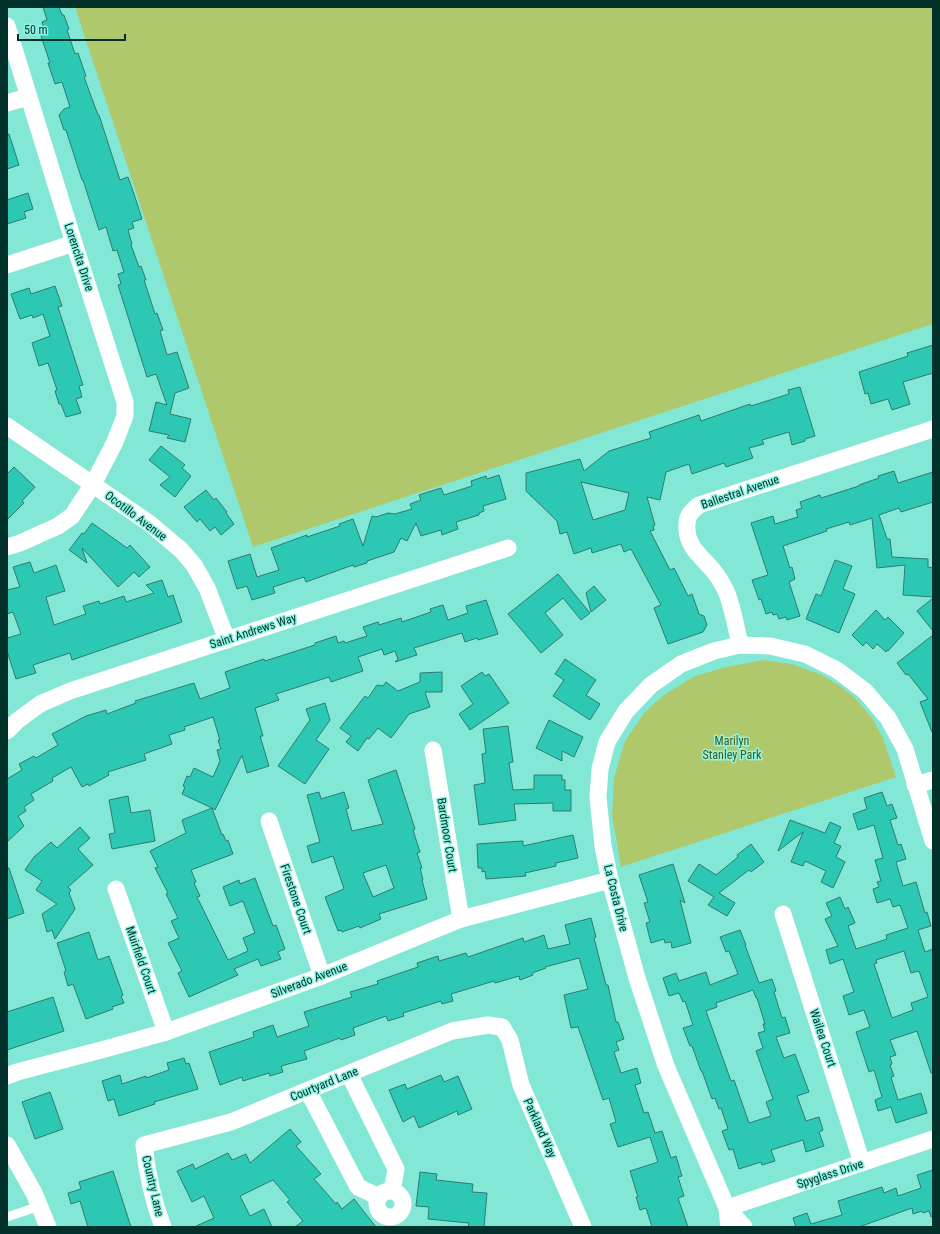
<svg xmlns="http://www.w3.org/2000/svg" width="940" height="1234" viewBox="0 0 940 1234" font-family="'Roboto Condensed',sans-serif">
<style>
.green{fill:#afc86c}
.building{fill:#2cc8b3;stroke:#2e7c70;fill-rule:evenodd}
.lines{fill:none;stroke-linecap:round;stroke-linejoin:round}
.lane{stroke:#fff;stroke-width:9}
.street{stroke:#fff;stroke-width:17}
.labels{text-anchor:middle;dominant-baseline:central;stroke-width:3;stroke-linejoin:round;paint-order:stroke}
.street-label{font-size:12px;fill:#02312b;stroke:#90f4e3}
.park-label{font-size:12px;fill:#485812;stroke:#90f4e3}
</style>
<rect width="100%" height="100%" fill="#83e7d6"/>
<!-- green -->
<g class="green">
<polygon points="75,7 933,7 933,324 253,547"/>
<polygon points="764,660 792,664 822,675 843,688 856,699 872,718 883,738 896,777 621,867 612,815 614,778 625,741 645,712 664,695 693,677 726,667"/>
</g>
<!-- building -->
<g class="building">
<polygon points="43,7 59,7 62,15 64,15 69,29 67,30 75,54 78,53 86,76 84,77 98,115 99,115 120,180 128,177 135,197 142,219 132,222 134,228 128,230 132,244 131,245 139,267 141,266 146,280 144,280 155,314 157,313 163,330 160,331 167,355 177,352 189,388 175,393 170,414 191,419 185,442 167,438 169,435 149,431 156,402 167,405 156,374 147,377 118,285 121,284 118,274 124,272 117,250 113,251 106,227 99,230 83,180 82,180 66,130 64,130 59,115 64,109 70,107 62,82 55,84 48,63 50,63 40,33 45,32 42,22 47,20"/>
<polygon points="7,134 9,134 19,165 7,169"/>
<polygon points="28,193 33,209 24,212 26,218 7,224 7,200"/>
<polygon points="55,286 62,306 58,307 83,385 79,386 82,397 76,399 81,413 66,417 61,404 59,404 55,391 57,390 48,363 39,366 32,343 50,336 43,314 33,318 32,315 20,319 11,294 29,288 31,294"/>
<polygon points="933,345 933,373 903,382 910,404 892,410 888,399 871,404 868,393 865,394 859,372 908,356 907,353"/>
<path d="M800,387L815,436L805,439V441L792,445L789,432L762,440L764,444L749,448L753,458L726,467L724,463L692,474L689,464L666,472L660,500L647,497L655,525L653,526L654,530L650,531L670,570L674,568L688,596L692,594L699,614L704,616L707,625L703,632L668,644L654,608L661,605L631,549L624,552L621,544L592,553L591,548L574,554L567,532L560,534L557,521L526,491V473L580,459L584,471L609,451L651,438L649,432L699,415L701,421L750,404L751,406L789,394L788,390ZM581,482L629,493L625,510L593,520Z"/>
<polygon points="161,446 185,465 182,468 191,476 175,497 160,485 170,477 149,460"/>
<polygon points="14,467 35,487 22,501 24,503 7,520 7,474"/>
<polygon points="894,471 898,483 933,472 933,502 901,512 899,508 879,515 887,539 890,539 892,557 928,559 928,567 933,568 933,597 903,595 905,565 877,568 872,518 850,525 849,522 826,529 827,531 783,546 790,568 792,567 795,579 789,582 800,616 787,620 786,617 779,619 777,614 773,615 772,612 766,614 761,599 759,600 752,580 768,575 751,523 773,516 775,524 798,517 796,510 802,508 800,502 820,495 821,498 859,486 859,485 879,478 878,476"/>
<polygon points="499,475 506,499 483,506 484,511 479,513 479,515 456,522 458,529 442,535 441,530 421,536 416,523 407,541 401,538 394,552 367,561 367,563 354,567 353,565 306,582 304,577 273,587 275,593 252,600 247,586 237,589 228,561 250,554 257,577 279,570 271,548 307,535 307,537 340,526 339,524 353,519 363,546 372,516 376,517 388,513 395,514 412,509 410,504 421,500 419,495 441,488 444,495 472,486 471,481 486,476 487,479"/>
<polygon points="206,490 214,500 216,498 227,512 226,513 234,524 221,535 215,527 210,531 200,519 197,522 184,507"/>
<polygon points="92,523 127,548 130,545 150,567 139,577 134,572 118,587 82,548 87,563 69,550 82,533 84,534"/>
<polygon points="835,560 852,566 843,589 855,594 839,633 806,619 816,594 821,596"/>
<polygon points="30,562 34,573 56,565 65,591 46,597 54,625 86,614 83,606 99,601 100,604 124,596 126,602 154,593 146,585 162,580 168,597 173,595 182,622 72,660 70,653 33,665 36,673 16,679 7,651 7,638 21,634 13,612 7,614 7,590 20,587 13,567"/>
<polygon points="558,574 590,613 581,620 563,598 545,613 563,635 541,653 508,614"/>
<polygon points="594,586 606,600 591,612 586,593"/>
<polygon points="933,598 933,631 917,611"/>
<polygon points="486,600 498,634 478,640 477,638 465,642 462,633 414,648 417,655 395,662 398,659 395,651 384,655 382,649 358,657 363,671 331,682 329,677 276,694 279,700 255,708 263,736 260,736 269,766 247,773 242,755 215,810 212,808 222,835 223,834 226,841 228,840 233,854 191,870 196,882 194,883 200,896 197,897 228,960 248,951 243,938 255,933 243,901 230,906 223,887 239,880 240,884 255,878 273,926 276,925 285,949 278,952 281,959 261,966 258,959 234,969 238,975 189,997 178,973 182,971 168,943 179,938 171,921 178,918 166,894 168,893 155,868 158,867 150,851 186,833 182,820 212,808 182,794 185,787 183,786 187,776 190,777 194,768 213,777 220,761 217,750 221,749 218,740 220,740 213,717 184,727 185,730 169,735 172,744 144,754 146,760 108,772 109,775 89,786 88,784 82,787 71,767 52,778 53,781 31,794 34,800 24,807 26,811 18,816 24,826 7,842 7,779 22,770 19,764 34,756 36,758 58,745 52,734 86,716 106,710 107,714 136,703 135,701 194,683 200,699 230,688 225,672 264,659 265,661 315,645 315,643 336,636 338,643 344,641 345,643 367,636 363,627 378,622 379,625 401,618 402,622 431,612 430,609 443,605 448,620 468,613 466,606"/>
<polygon points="876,610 885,620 888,617 904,633 888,651 887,650 886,652 877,644 873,649 866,642 863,646 852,635"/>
<polygon points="933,635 933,732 932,732 920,702 928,699 908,674 906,675 897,663"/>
<polygon points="565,659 596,680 586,695 600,704 590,720 553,696 564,680 555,674"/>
<polygon points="442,672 442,692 425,692 430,707 409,714 391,738 378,728 369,739 367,738 358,751 346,742 351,736 340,728 365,696 368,698 377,685 383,686 386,682 398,691 420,682 420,673"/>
<polygon points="482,672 485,676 489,674 509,703 470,730 459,714 473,704 461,686"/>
<polygon points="325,703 330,720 316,740 329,749 305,784 278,766 310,720 306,709"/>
<polygon points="549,720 583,737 574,757 562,751 562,761 536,748"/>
<polygon points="508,726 513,762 509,763 513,790 534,789 534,775 562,775 562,780 565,780 565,790 571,790 571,811 553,811 553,803 514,804 516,820 479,825 474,785 485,783 482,754 486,753 483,729"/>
<path d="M396,770L415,829L413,830L420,852L417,853L422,868H420L423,880H422L427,899L379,914L381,919L360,928L359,926L342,932L341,930L338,931L325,897L344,889L333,856L312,863L307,846L320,842L307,795L319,792L321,799L344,792L349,808L346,809L352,831L383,824L368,780ZM386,865L394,888L373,897L363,873Z"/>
<path d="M882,792L887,806L892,804L897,818L890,820L898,845L901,844L906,859L896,862L903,886L916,882L925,913L927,912L931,926L918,930L925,952L933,949V1073H931L917,1031L890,1040L896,1055L890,1057L892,1064L890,1065L894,1076L891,1077L898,1100L921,1093L927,1113L896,1123L891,1107L878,1111L875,1100L882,1097L874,1070L869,1072L856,1032L870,1027L864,1010L849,1015L843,996L854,992L843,959L830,964L826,950L838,946L825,919L832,916L826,903L840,897L845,909L848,907L855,923L848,926L856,949L887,939L886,935L908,928L900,905L893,907L890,899L877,903L873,889L879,887L877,882L881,881L875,860L883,858L874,825L858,830L853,814L867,809L864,798ZM904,951L911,973L919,971L928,997L911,1003L913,1010L892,1018L874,964L877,963L876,960Z"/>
<polygon points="128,796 131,813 150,810 155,841 112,849 109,834 115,833 109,800"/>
<polygon points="790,820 825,833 830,822 841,827 834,843 841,846 836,857 845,862 833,888 821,882 826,871 805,861 803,866 791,862 803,832 778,851"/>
<polygon points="80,827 90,838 78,849 93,865 68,887 71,890 69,893 75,909 55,939 52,930 47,932 42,914 57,904 36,890 42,881 25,870 34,857 51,842 57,848"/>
<polygon points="573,835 578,858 556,863 556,866 525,873 526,876 486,879 485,871 482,872 482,868 478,868 477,844 523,841 523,846"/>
<polygon points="751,844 764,862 751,872 749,870 719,893 735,903 727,916 708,905 714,897 688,881 699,864 716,875 738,857 737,855"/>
<polygon points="673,864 685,903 680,900 691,943 672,948 671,942 665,943 664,939 651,943 646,923 650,922 644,903 648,902 639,875"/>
<polygon points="7,868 9,868 24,913 7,919"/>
<polygon points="591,918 596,937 594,938 606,985 608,985 616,1022 618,1022 624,1039 616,1042 619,1050 614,1052 621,1073 637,1068 641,1083 635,1085 644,1113 648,1112 655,1133 662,1131 671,1158 676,1156 682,1176 678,1177 684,1196 678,1198 688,1227 652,1227 646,1208 640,1210 636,1197 638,1197 630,1171 658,1162 650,1137 618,1147 610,1124 616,1122 609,1098 603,1100 578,1027 571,1028 564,995 588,989 579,958 545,967 546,968 532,973 533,975 520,980 519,976 495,983 494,981 451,994 453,1001 442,1004 441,1001 403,1013 404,1016 388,1021 386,1016 353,1028 355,1035 341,1040 340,1038 304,1051 307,1059 281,1066 283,1072 270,1076 269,1073 243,1081 242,1077 220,1085 209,1052 254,1037 253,1032 273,1025 277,1037 309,1026 304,1012 352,997 350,992 378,984 377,981 418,967 417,963 438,956 439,961 466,953 468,957 523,938 524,942 544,935 548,949 570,944 565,925"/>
<path d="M740,930L746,945H745L759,983L772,979L776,991L774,992L782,1018L785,1017L790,1033L776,1037L784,1058L795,1054L809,1092L797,1096L806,1121L819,1117L823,1130L819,1132L824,1146L806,1152L803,1140L771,1150L775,1161L762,1165L761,1162L739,1169L733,1149L729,1150L722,1131L728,1129L721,1108L719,1109L715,1098L712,1099L702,1071H701L692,1046H690L683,1028L693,1025L685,1001L683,1002L679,993L669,996L663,978L676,973L679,981L706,972L710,985L738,974L729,951L726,952L720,937ZM753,990L756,998H757L765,1024H763L765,1031L758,1033L763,1048L756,1051L773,1099L766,1102L771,1116L749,1123L734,1080L731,1081L706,1011L717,1007L716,1003Z"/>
<polygon points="89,932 98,960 109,956 123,995 121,996 124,1003 112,1007 113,1009 86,1019 73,984 68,986 64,972 66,971 57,943"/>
<polygon points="53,997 64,1031 7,1050 7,1012"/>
<polygon points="184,1058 186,1064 189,1063 198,1089 154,1102 155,1104 119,1116 114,1099 108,1101 102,1081 120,1075 122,1084 146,1076 146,1078 169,1070 167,1063"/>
<polygon points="441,1075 444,1082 458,1076 472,1109 458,1115 457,1111 419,1128 414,1116 403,1122 389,1090 405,1084 407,1089"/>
<polygon points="50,1092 63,1129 35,1139 22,1102"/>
<polygon points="290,1129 301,1142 296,1146 321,1174 314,1179 336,1204 337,1202 342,1209 354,1199 376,1227 295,1227 303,1221 287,1202 290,1200 273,1180 240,1196 250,1216 264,1209 272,1227 194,1227 214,1218 204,1196 192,1202 177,1171 193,1164 195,1169 228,1153 232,1160 246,1154 250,1163"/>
<polygon points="933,1170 933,1216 931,1217 929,1211 923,1213 922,1211 913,1214 912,1208 859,1227 796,1227 793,1218 807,1213 811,1224 842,1215 838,1201 882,1187 884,1193 896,1188 898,1196 921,1188 917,1175"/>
<polygon points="113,1171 131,1227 88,1227 80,1201 71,1204 68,1193 81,1189 79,1182"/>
<polygon points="420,1172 437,1174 436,1180 473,1184 472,1192 487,1193 484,1227 468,1227 469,1223 428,1219 429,1207 416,1206"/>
</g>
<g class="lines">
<!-- lane -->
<polyline class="lane" points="7,1217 40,1206"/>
<!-- street -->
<g class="street">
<polyline points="7,26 74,243 125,402 125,416 114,444 93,484 72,516 58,526 20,543 7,547"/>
<polyline points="7,103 28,97"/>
<polyline points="7,265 74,243"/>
<polyline points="7,426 149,523 181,550 194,565 207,588 227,640"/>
<path d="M740,645C736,627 733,608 726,591C723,585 719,578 715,573C705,559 688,549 687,530C686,517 689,513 699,505L933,429"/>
<polyline points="7,731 17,721 40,704 70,691 508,548"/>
<polyline points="433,750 461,919"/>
<polyline points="915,785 933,780"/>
<polyline points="269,821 322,976"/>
<polyline points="116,889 166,1032"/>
<polyline points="783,914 862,1163"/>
<polyline points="349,1074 396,1169 392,1191"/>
<polyline points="7,1076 17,1072 105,1049 166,1032 322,976 461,919 610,880"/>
<polyline points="308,1091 358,1187 379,1197"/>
<polyline points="7,1145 34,1193 48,1227"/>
<circle cx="390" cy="1204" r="13"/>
<polyline points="727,1208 933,1139"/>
<polyline points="727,1208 744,1227"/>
<path d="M163,1227C153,1201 147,1172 144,1145L231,1122L452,1031L488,1025L502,1027L510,1040L521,1085L583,1227"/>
<polyline points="729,1227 727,1208 666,1066 637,978 610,880 603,846 598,797 600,769 607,742 626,711 651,685 681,664 714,651 740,645 770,646 805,654 837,670 865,691 888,718 905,749 933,841"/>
</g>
</g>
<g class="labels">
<!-- street labels -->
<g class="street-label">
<text transform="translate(79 257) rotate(72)">Lorencita Drive</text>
<text transform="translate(740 492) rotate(-19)">Ballestral Avenue</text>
<text transform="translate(136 516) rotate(37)">Ocotillo Avenue</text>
<text transform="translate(253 631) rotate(-18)">Saint Andrews Way</text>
<text transform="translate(447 835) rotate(81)">Bardmoor Court</text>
<text transform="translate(616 898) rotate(76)">La Costa Drive</text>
<text transform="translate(296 899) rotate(71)">Firestone Court</text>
<text transform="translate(141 960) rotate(71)">Muirfield Court</text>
<text transform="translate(309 980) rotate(-21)">Silverado Avenue</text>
<text transform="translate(823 1038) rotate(72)">Wailea Court</text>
<text transform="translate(324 1084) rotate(-22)">Courtyard Lane</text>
<text transform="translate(540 1128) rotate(66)">Parkland Way</text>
<text transform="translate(830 1174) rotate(-18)">Spyglass Drive</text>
<text transform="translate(153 1186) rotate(77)">Country Lane</text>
</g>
<!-- park labels -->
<g class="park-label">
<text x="732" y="741">Marilyn<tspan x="732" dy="14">Stanley Park</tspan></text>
</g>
</g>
<!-- border -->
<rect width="940" height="1234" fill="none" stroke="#02312b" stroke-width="16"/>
<!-- scale -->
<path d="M18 34v6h107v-6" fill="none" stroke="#02312b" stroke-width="2"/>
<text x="24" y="34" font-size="12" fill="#02312b" stroke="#90f4e3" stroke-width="3" paint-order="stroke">50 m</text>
</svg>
